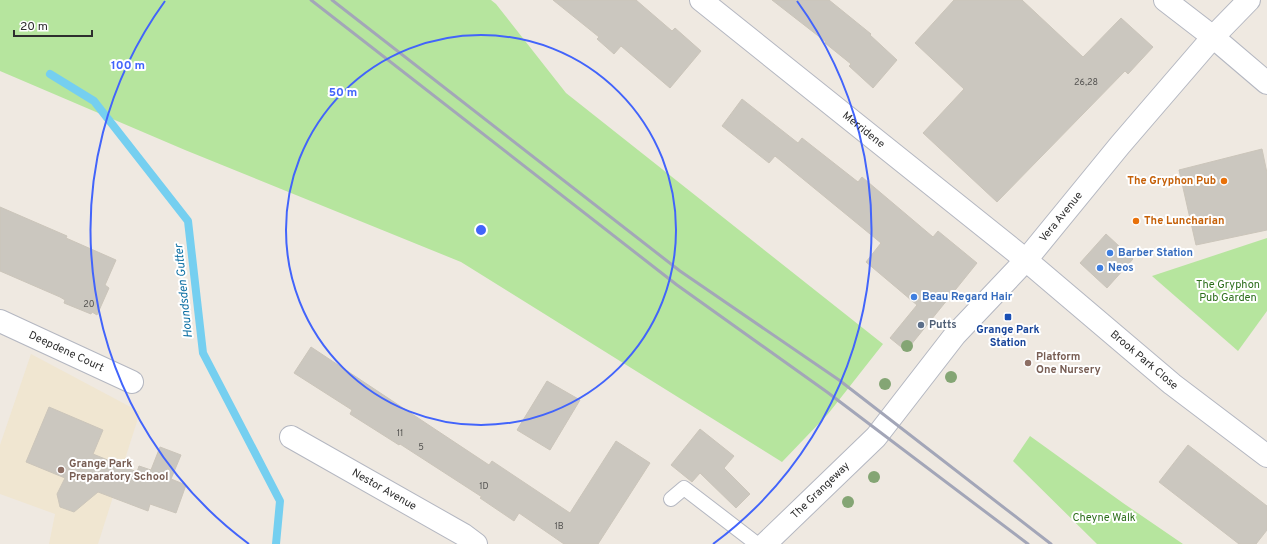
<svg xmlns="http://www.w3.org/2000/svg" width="1267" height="544" viewBox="0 0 1267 544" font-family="Overpass,sans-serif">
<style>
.education{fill:#f0e6d1}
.green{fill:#b6e59e}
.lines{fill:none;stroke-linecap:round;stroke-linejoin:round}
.stream{stroke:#75cff0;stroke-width:8}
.building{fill:#cbc7bf;stroke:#cbc5ba}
.service-casing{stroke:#b4b7c1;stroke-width:16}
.minor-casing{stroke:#b4b7c1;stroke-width:24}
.service{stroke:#fff;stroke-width:14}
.minor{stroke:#fff;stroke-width:22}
.rail{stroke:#a3a6b8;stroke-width:3}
.tree{fill:#84a574}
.ring{fill:none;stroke:#4264fb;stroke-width:2}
.food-dot{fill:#e8710a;stroke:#fff;stroke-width:1.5}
.shop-dot{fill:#3f7fe0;stroke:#fff;stroke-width:1.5}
.transit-dot{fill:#1a4fb4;stroke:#fff;stroke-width:1.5}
.service-dot{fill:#5c6f8a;stroke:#fff;stroke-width:1.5}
.education-dot{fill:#8d6e63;stroke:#fff;stroke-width:1.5}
.labels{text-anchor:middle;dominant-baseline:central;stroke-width:4;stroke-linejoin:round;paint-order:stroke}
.number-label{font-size:9px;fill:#555452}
.street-label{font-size:11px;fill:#2e2e2e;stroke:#fff}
.food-label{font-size:11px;font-weight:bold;fill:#c56008;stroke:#fff;text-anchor:end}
.shop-label{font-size:11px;font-weight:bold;fill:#366cbe;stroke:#fff;text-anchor:start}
.park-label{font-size:11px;fill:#2c6e1b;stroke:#fff}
.service-label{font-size:11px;font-weight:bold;fill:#4e5e75;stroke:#fff;text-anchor:start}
.transit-label{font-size:11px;font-weight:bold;fill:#164399;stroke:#fff}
.education-label{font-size:11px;font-weight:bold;fill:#785e54;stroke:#fff;text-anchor:start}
.water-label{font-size:12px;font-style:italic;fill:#0d6fa3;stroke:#fff}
.centre{fill:#4264fb;stroke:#fff;stroke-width:2}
.ring-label{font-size:12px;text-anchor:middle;font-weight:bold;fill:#4264fb;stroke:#fff;stroke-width:4;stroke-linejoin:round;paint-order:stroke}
</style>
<rect width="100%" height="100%" fill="#efe9e1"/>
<!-- education -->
<polygon class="education" points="31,354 140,412 98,544 49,544 55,514 0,494 0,445"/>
<!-- green -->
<g class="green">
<polygon points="0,0 491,0 496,4 566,93 883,344 828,414 782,462 461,262 185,150 0,71"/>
<polygon points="1267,238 1267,311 1238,351 1152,276"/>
<polygon points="1030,436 1123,503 1183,544 1097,544 1013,461"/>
</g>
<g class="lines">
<!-- stream -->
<polyline class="stream" points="50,74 94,101 188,221 203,353 280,501 276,544"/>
</g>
<!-- building -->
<g class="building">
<polygon points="553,0 636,0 672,31 675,28 701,51 670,88 621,46 614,54 597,39 599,37"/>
<polygon points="772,0 829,0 871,34 870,35 897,60 873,88 849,66 851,64 825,43 826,42"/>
<polygon points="954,0 1022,0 1083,57 1121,18 1153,47 1128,74 1125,71 997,202 923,133 964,89 915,43"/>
<polygon points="742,99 798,143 802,138 858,182 862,177 933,237 938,231 977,263 906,351 890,338 917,305 866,262 881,243 775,156 769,163 722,126"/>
<polygon points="1262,149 1267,173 1267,230 1196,245 1179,170"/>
<polygon points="0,207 67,236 66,238 116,260 105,285 109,288 97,315 92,312 91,314 64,303 65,300 60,297 0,271"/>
<polygon points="1106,234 1133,259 1107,288 1080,263"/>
<polygon points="311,347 489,465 492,461 570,513 616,441 650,463 598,544 564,544 519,513 514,521 480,498 482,497 400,444 399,445 350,414 352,410 294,373"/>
<polygon points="547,381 580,400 550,450 517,430"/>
<polygon points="49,407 103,430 93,454 137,472 139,466 151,470 160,447 181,455 171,479 186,485 176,513 150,504 148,511 98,492 74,512 60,507 57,494 65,478 26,462"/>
<polygon points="700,429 734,456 724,468 750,494 736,508 700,473 692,482 671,465"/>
<polygon points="1188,445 1267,506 1267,530 1256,544 1239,544 1159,482"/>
</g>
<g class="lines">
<defs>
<polyline id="service" points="671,499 684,488 757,544"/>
<g id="minor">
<path id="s1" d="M701,0L1026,260L1172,384L1267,456"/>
<polyline points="1165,0 1213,37 1267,83"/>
<path id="s2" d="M0,321L132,382"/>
<path id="s3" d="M291,437L464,535L476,544"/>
<path id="s4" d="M765,544L876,437L955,335L1026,260L1120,145L1213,37L1249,0"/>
</g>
</defs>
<!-- service casing -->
<use href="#service" class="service-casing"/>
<!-- minor casing -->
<use href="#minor" class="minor-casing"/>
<!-- service -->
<use href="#service" class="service"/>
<!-- minor -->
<use href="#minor" class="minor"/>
<!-- rail -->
<g class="rail">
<polyline points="311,0 677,285 827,392 1028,544"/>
<polyline points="332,0 680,271 839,380 1051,544"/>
</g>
</g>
<!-- trees -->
<g class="tree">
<circle cx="907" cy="346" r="6"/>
<circle cx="951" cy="377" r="6"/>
<circle cx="885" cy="384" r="6"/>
<circle cx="874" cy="477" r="6"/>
<circle cx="848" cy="502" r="6"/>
</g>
<!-- distance rings -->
<g class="ring">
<circle cx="481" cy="230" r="195"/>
<path d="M249 544A390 390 0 0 1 165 1M797 1A390 390 0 0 1 713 544"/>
</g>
<!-- markers -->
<g class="food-dot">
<circle cx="1224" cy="181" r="4"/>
<circle cx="1136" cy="221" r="4"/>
</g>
<g class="shop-dot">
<circle cx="1110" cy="253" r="4"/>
<circle cx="1100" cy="268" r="4"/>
<circle cx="914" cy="297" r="4"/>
</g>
<rect class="transit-dot" x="1004" y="313" width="8" height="8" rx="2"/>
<circle class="service-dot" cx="921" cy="325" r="4"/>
<g class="education-dot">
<circle cx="1028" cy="363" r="4"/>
<circle cx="61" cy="470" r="4"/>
</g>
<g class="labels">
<!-- number labels -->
<g class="number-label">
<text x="1086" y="82">26,28</text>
<text x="89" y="304">20</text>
<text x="400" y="433">11</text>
<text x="421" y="447">5</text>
<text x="484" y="486">1D</text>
<text x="559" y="526">1B</text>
</g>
<!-- street labels -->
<g class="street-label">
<text stroke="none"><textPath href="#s1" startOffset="208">Merridene</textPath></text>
<text stroke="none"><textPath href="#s4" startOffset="442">Vera Avenue</textPath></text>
<text stroke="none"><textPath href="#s2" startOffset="73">Deepdene Court</textPath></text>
<text stroke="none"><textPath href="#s1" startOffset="571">Brook Park Close</textPath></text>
<text stroke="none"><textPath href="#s3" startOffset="107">Nestor Avenue</textPath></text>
<text stroke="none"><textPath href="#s4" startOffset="77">The Grangeway</textPath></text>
</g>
<!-- food labels -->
<g class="food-label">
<text x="1216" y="181">The Gryphon Pub</text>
<text x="1144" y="221" text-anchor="start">The Luncharian</text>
</g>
<!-- shop labels -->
<g class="shop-label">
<text x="1118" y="253">Barber Station</text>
<text x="1108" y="268">Neos</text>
<text x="922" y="297">Beau Regard Hair</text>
</g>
<!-- park labels -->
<g class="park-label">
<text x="1228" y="285">The Gryphon<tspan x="1228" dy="13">Pub Garden</tspan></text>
<text x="1104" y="518">Cheyne Walk</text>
</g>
<!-- service labels -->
<g class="service-label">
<text x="929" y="325">Putts</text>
</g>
<!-- transit labels -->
<g class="transit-label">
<text x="1008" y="330">Grange Park<tspan x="1008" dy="13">Station</tspan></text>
</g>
<!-- education labels -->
<g class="education-label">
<text x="1036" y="357">Platform<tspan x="1036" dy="13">One Nursery</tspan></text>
<text x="69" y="464">Grange Park<tspan x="69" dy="13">Preparatory School</tspan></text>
</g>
<!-- water labels -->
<g class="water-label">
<text transform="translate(184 291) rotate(-96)">Houndsden Gutter</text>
</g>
</g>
<circle cx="481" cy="230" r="6" class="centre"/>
<g class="ring-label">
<text x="128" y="69">100 m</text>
<text x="343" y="96">50 m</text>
</g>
<!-- scale -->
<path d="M14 30v6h78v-6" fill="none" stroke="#2e2e2e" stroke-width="2"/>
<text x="20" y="30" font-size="12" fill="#2e2e2e" stroke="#ffffff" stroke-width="3" paint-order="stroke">20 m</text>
</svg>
